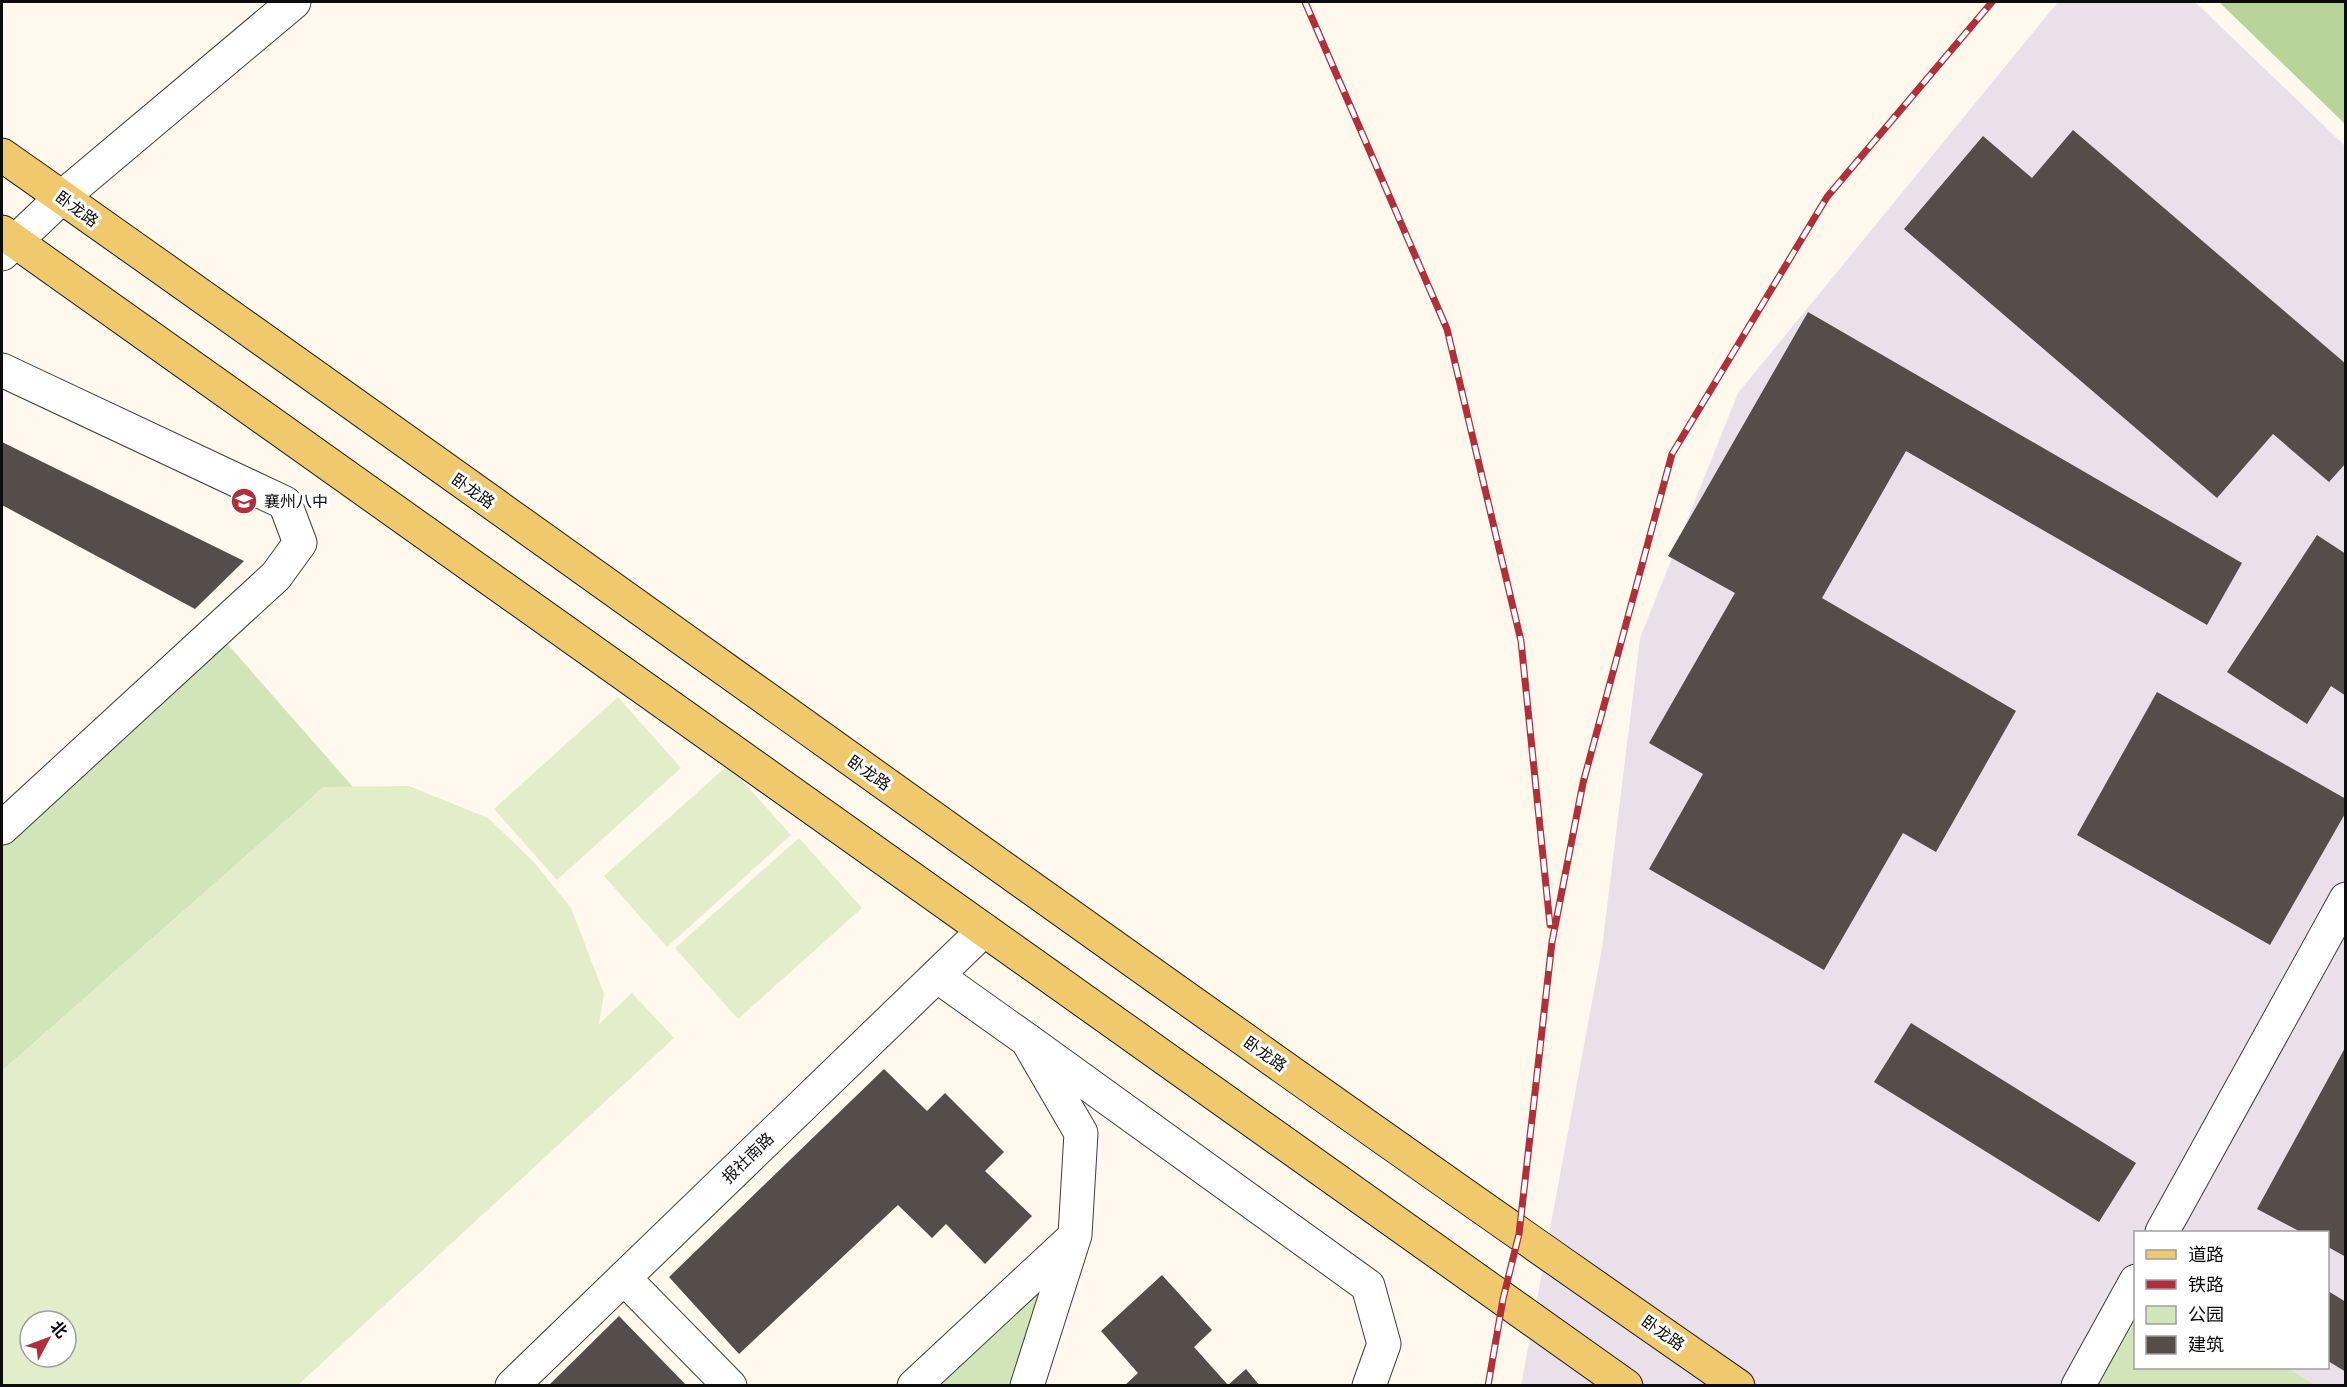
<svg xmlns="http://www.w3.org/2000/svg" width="2347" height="1387" viewBox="0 0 2347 1387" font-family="'Crimson Pro','Noto Sans SC',serif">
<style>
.industrial{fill:#e9e0ea;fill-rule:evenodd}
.green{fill:#d2e5b8}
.forest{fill:#b7d599}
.pitch{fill:#e3edc9;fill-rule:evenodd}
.building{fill:#544d49}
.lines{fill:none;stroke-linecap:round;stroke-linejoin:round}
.minor-casing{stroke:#3f3f3f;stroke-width:35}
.major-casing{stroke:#1d1d1d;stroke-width:35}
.minor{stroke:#fff;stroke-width:33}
.major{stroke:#efc96b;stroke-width:33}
.rail-casing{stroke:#b22e3a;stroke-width:7}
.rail{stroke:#fff;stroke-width:4.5;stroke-dasharray:14;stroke-linecap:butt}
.labels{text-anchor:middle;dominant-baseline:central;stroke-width:6;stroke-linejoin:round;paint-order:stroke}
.street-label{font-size:16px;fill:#0c0c0c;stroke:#fff}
.poi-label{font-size:16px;fill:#0c0c0c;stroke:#fff;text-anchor:start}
</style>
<rect width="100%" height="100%" fill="#fef9ec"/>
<!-- industrial -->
<path class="industrial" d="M2058,2H2195L2345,146V1385L1521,1386L1602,948L1640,638L1738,393ZM2136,1232H2328V1368H2136Z"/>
<!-- green -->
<g class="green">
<polygon points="216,631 353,787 324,787 2,1071 2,828"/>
<polygon points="1075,1235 1027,1385 914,1386"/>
<polygon points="2135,1281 2136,1368 2287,1368 2315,1385 2078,1386"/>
</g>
<!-- forest -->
<polygon class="forest" points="2219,2 2345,2 2345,124"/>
<!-- pitch -->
<g class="pitch">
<polygon points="618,697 681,768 557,880 494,809"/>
<polygon points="728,765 791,835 667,947 604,876"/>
<path d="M409,786L488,818L533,861L571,908L604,994L599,1024L632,993L674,1038L298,1385H2V1071L324,787ZM30,1321H66V1357H30Z"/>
<polygon points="799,838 862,908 738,1019 675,948"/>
</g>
<!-- building -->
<g class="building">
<polygon points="2073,130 2346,364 2346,463 2329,482 2273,434 2217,498 1904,229 1983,136 2032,178"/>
<polygon points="1808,312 2242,563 2207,625 1906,451 1822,598 2016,711 1936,852 1903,833 1824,970 1649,869 1703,774 1649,743 1735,593 1668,556"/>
<polygon points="2,442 244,561 195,609 2,505"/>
<polygon points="2317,535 2346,554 2346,696 2331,686 2307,724 2227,672"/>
<polygon points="2157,692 2346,799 2346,812 2270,945 2077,835"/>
<polygon points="1911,1023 2136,1163 2099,1222 1874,1082"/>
<polygon points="2346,1046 2346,1257 2328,1247 2328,1232 2301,1232 2257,1209"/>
<polygon points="884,1069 927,1111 945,1093 1004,1152 985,1171 1032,1216 985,1264 946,1224 932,1238 898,1205 739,1354 669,1277"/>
<polygon points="1162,1275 1212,1330 1194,1347 1228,1385 1246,1369 1260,1386 1124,1386 1138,1373 1101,1331"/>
<polygon points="2328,1291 2346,1302 2346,1372 2328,1361"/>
<polygon points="619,1316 687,1386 548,1386"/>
</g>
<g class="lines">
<defs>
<g id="minor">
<polyline points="2,254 61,198 294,2"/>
<polyline points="2,370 285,503 300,543 276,576 2,828"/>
<polyline points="937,976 1027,1040 1081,1133 1075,1235 1027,1386"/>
<polyline points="1027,1040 1368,1286 1384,1344 1369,1386"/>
<polyline points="2162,1232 2346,899"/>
<polyline points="624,1278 730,1386"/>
<polyline points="512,1386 984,930"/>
<polyline points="914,1386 1073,1238"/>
<polyline points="2078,1386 2136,1281"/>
</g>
<g id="major">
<path d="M2,155C582,563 1155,982 1738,1386"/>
<polyline points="2,232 1626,1386"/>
</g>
</defs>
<!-- minor casing -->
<use href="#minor" class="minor-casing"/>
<!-- major casing -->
<use href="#major" class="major-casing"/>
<!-- minor -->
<use href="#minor" class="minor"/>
<!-- major -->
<use href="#major" class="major"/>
<defs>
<g id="rail">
<polyline points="1305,2 1447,329 1521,641 1550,925"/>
<polyline points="1488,1386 1503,1299 1519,1234 1552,942 1583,783 1672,454 1827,197 1992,2"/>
</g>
</defs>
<!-- rail casing -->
<use href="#rail" class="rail-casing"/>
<!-- rail -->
<use href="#rail" class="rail"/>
</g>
<!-- icons -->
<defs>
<symbol id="school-disc" viewBox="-11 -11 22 22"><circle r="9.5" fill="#b22e3a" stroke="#fff"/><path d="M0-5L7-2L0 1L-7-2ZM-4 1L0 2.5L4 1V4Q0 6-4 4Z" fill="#fff"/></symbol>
</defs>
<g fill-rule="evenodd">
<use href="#school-disc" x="229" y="486" width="30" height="30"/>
</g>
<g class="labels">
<!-- street labels -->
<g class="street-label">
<text transform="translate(77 209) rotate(36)">卧龙路</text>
<text transform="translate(473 491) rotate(35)">卧龙路</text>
<text transform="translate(869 773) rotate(35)">卧龙路</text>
<text transform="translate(1265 1054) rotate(35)">卧龙路</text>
<text transform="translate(748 1158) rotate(-44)">报社南路</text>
<text transform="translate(1663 1333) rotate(35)">卧龙路</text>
</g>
<!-- poi labels -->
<g class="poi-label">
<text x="264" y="501">襄州八中</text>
</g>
</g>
<!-- border -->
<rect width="2347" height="1387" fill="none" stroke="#0c0c0c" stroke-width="6"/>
<!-- legend -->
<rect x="2134" y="1231" width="195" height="138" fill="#ffffff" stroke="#9e9e9e" stroke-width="1.5"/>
<rect x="2146" y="1250" width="30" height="9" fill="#efc96b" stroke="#9e9e9e" stroke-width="1.5"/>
<text x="2188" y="1261" font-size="18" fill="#0c0c0c">道路</text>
<rect x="2146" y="1280" width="30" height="9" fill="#b22e3a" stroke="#9e9e9e" stroke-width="1.5"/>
<text x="2188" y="1291" font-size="18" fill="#0c0c0c">铁路</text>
<rect x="2146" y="1306" width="30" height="18" fill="#d2e5b8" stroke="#9e9e9e" stroke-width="1.5"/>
<text x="2188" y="1321" font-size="18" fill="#0c0c0c">公园</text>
<rect x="2146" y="1336" width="30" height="18" fill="#544d49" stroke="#9e9e9e" stroke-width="1.5"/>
<text x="2188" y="1351" font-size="18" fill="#0c0c0c">建筑</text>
<!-- north arrow -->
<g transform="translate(48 1339) rotate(49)"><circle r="28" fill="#ffffff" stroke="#9e9e9e" stroke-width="1.5"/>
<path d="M0-4.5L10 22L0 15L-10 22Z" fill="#b22e3a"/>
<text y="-9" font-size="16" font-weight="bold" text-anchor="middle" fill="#0c0c0c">北</text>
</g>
</svg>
